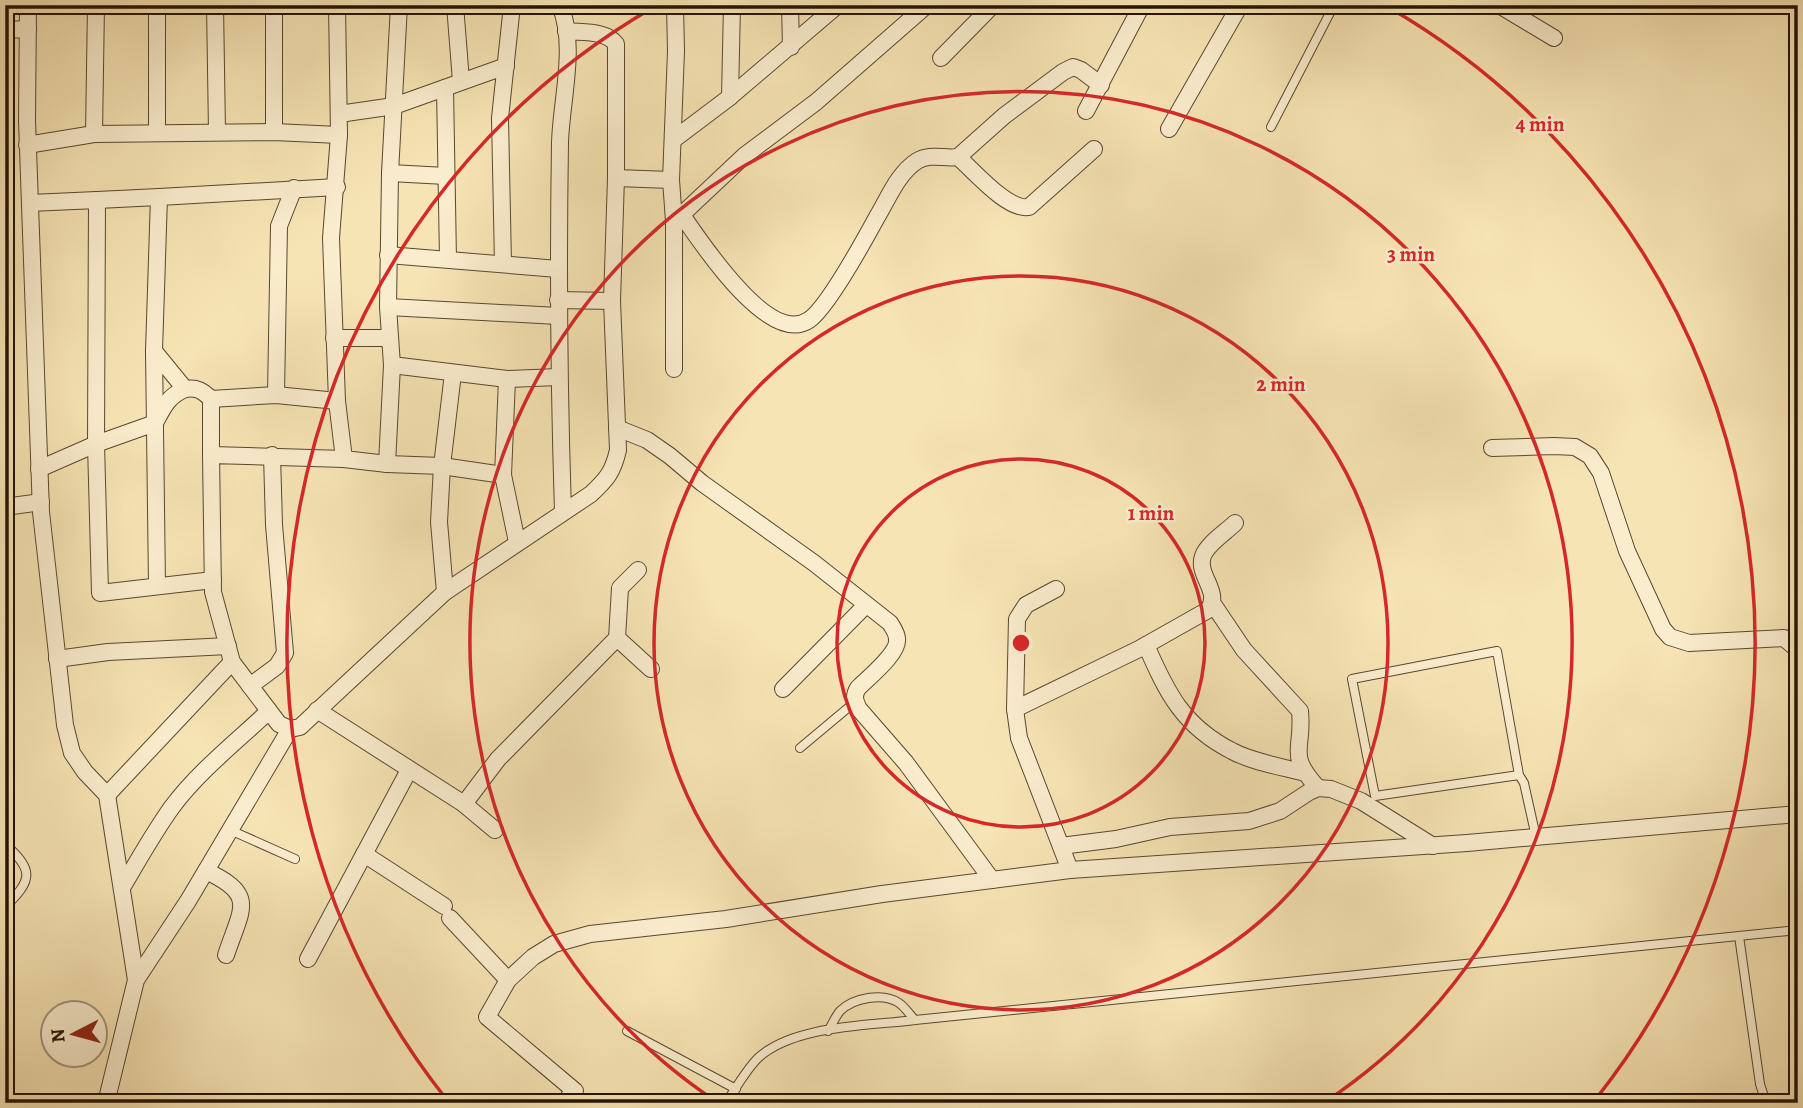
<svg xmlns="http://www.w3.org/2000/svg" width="1803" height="1108" viewBox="0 0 1803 1108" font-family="Alegreya,serif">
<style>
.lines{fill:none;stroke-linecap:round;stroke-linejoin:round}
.service-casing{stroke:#584830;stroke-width:10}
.minor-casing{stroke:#584830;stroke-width:18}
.service{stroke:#faedce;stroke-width:8}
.minor{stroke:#faedce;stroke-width:16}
.ring{fill:none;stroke:#d62828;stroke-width:3.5}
.centre{fill:#d62828;stroke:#faedce;stroke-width:3.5}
.ring-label{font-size:21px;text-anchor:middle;font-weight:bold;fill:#d62828;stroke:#faedce;stroke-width:5;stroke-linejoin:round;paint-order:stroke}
</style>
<rect width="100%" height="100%" fill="#f7e4b4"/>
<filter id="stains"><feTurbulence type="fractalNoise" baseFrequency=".00286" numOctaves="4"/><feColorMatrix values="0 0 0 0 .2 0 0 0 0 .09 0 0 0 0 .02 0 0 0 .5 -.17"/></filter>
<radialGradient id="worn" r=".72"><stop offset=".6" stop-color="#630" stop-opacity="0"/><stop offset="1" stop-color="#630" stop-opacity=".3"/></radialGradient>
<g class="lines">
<defs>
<g id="service">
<polyline points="1271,127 1334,5"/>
<polyline points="800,748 855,702"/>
<polyline points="1519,775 1497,651 1352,679 1375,796 1519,775 1524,783 1536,837"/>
<polyline points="230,830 295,859"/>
<path d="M5,844C34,870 33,880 5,907"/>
<polyline points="1739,936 1760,1084 1766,1103"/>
<polyline points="627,1031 736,1089"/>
<path d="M828,1031C832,1025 835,1017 840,1011C853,998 883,992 899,1003C905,1007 910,1015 915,1020"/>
<path d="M726,1103C736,1088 746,1070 758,1058C794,1025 868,1026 915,1020L1798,930"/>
</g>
<g id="minor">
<polyline points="28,5 27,121 41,512 65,725 72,753 85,772 107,795 136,980"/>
<polyline points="157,5 157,133"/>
<polyline points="215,5 217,132"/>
<polyline points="274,5 274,132"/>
<polyline points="337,5 339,135 331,238 337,401 344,459 387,464 442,466 503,475"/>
<polyline points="455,5 461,81"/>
<path d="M560,5C577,46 561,101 560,143C558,266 559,389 563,512"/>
<polyline points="790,5 791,47"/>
<polyline points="1499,5 1554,38"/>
<polyline points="5,30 28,29"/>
<polyline points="941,58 993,5"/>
<polyline points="445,88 448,259"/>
<polyline points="730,97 732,5"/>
<polyline points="1086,111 1142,5"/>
<polyline points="339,114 394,106 506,66"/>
<polyline points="1169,129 1240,5"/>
<polyline points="94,134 274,132 339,135"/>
<polyline points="673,140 730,97 838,5"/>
<polyline points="27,145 94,134 96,5"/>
<path d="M958,157C974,171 1008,211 1029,207L1094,149"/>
<polyline points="390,173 446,176"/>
<polyline points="616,178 671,180"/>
<polyline points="159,197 337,187"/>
<polyline points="97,200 159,197 154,351 157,586"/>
<polyline points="30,203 97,200 96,444 100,593 213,580"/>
<path d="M682,215C700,241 769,347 809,320C827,308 865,239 877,217C888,199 898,173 917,161C930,153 944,159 958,157L1004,116L1063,72L1073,67L1081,70L1101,85"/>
<polyline points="676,220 744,156 816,102 927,5"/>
<polyline points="388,255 558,269"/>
<polyline points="503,264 500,118 512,5"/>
<polyline points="558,300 612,301"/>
<polyline points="388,307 558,316"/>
<polyline points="334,338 390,338"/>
<path d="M154,351L185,389C197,387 203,391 211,399L276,395L337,401"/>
<polyline points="392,365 507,379 559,377"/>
<polyline points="674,369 674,221 671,180 676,51 675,5"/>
<polyline points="507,379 503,475 517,542"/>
<polyline points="276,395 279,226 294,188"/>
<path d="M617,428L647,440L670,456L702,483L814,563L890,623C893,628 897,633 897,639C899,653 869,677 858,688C853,696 855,701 859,709L906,763L992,880"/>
<polyline points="1492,448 1554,446 1575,447 1590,456 1601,473 1627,551 1663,629 1670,637 1689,643 1784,638 1796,648 1798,652"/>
<polyline points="211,455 211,399"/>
<path d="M344,459L211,455L213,592L232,662L279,724L290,729L300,727L445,592L591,494C607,479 613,472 618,450L612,301L616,178V44C606,30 582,33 566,31"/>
<polyline points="387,464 392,365 388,307 390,173 399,5"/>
<path d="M39,469L96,444L155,423C163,408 168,396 185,389"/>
<polyline points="5,507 41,502"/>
<polyline points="1056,589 1026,605 1017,619 1015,709 1019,738 1070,870"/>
<polyline points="445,592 439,522 442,466 453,373"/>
<path d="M1213,604L1244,650L1300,711C1304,751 1286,753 1318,788"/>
<polyline points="617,638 651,669"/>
<path d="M1146,645C1167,693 1183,726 1232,751C1252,762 1283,767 1305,773"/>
<polyline points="57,659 108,652 228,646"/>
<polyline points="250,686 277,666 285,653 274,525 272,455"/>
<polyline points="783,689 866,605"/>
<path d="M1015,709L1139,649L1208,610C1222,592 1196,575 1203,556C1207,544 1226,532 1235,523"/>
<polyline points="317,710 464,804 495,830"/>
<polyline points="107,795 232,662"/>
<polyline points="464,804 498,759 617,638 620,588 638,570"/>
<polyline points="1061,846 1116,839 1170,827 1249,821 1280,811 1309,792 1318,788 1331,789 1361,801 1433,846"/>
<polyline points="364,854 444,906"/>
<path d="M206,871C258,895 241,909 226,955"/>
<path d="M123,886C139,859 154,832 172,807C199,771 236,742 269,711"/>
<polyline points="450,918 508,980"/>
<polyline points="308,959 409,770"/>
<polyline points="106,1103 136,980 188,901 290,729"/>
<polyline points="563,1103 575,1091 487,1017 508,980 533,957 554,944 590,934 726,919 882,894 1070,870 1467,843 1798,814"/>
</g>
</defs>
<!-- service casing -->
<use href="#service" class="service-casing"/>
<!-- minor casing -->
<use href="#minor" class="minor-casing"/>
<!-- service -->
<use href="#service" class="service"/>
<!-- minor -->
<use href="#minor" class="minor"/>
</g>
<!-- distance rings -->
<g class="ring">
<circle cx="1021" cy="643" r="184"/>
<circle cx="1021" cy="643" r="367"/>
<path d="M717 1102A551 551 0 1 1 1325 1102"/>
<path d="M447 1100A734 734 0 0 1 654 7M1388 7A734 734 0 0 1 1595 1100"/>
</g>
<circle cx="1021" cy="643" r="10" class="centre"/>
<g class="ring-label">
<text x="1540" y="131">4 min</text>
<text x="1411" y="261">3 min</text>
<text x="1281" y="391">2 min</text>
<text x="1151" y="520">1 min</text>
</g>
<!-- margin -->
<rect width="1803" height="1108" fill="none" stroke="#f7e4b4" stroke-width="28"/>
<rect x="7" y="7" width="1789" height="1094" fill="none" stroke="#231404" stroke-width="3.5"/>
<rect x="14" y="14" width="1775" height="1080" fill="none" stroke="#231404" stroke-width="2"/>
<!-- north arrow -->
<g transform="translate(74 1034) rotate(264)"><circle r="33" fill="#faedce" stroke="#a4967d" stroke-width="2"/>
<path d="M0-5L12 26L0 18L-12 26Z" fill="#8f2418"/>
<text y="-10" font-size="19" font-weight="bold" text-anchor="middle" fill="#231404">N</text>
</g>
<rect width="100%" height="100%" filter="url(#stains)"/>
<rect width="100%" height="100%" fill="url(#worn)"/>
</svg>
